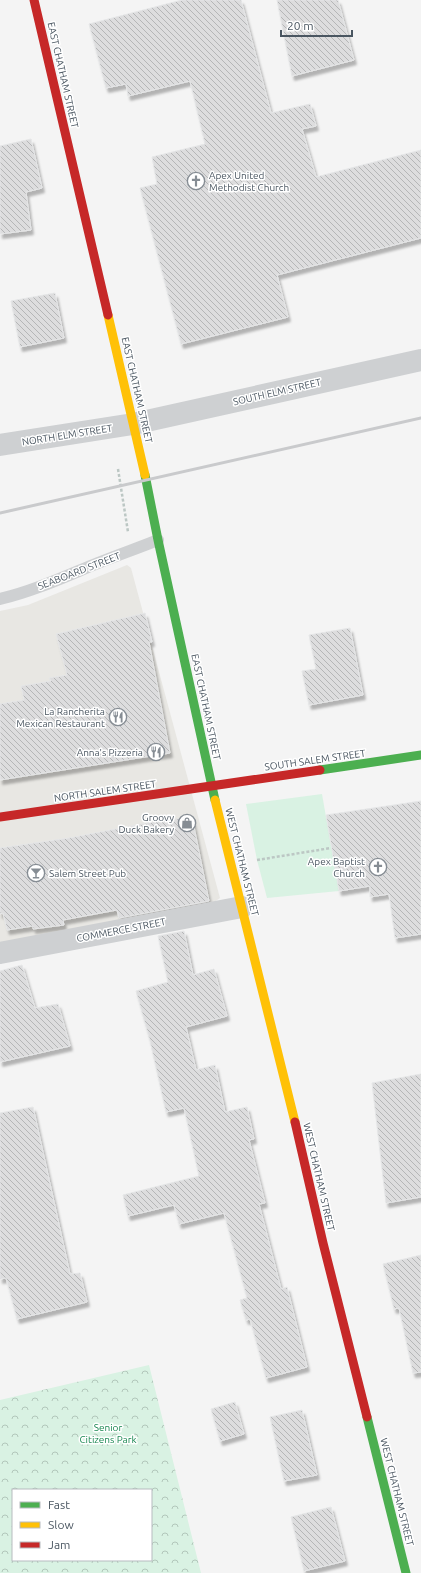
<svg xmlns="http://www.w3.org/2000/svg" width="421" height="1573" viewBox="0 0 421 1573" font-family="Ubuntu,sans-serif">
<style>
.commercial{fill:#e8e7e3}
.grass{fill:#d9f2e3}
.forest{fill:url(#forest-crowns);fill-rule:evenodd}
.building{fill:url(#building-back-hatch);stroke:#e5e6e7;filter:url(#shadow)}
.lines{fill:none;stroke-linecap:round;stroke-linejoin:round}
.path{stroke:#bcc7c4;stroke-width:2.5;stroke-dasharray:3 2;stroke-linecap:butt}
.lane{stroke:#ced0d2;stroke-width:12}
.street{stroke:#ced0d2;stroke-width:22}
.fast{stroke:#4caf50;stroke-width:9}
.slow{stroke:#ffc107;stroke-width:9}
.jam{stroke:#c62828;stroke-width:9}
.rail{stroke:#c9cacc;stroke-width:3}
.labels{text-anchor:middle;dominant-baseline:central;stroke-width:3;stroke-linejoin:round;paint-order:stroke}
.street-label{font-size:10px;fill:#4a5661;stroke:#fff}
.poi-label{font-size:10px;fill:#4a5661;stroke:#fff;text-anchor:end}
.park-label{font-size:10px;fill:#17864f;stroke:#fff}
</style>
<defs>
<pattern id="forest-crowns" width="20" height="18" patternUnits="userSpaceOnUse"><rect width="20" height="18" fill="#d9f2e3"/><path d="M2 6a3 3 0 1 1 6 0M12 15a3 3 0 1 1 6 0" fill="none" stroke="#b2c7bb"/></pattern>
<pattern id="building-back-hatch" width="6" height="6" patternUnits="userSpaceOnUse"><rect width="6" height="6" fill="#ddddde"/><path d="M-1 5l2 2M0 0l6 6M5-1l2 2" fill="none" stroke="#b5b6b7"/></pattern>
<filter id="shadow"><feDropShadow dx="2.5" dy="4.5" stdDeviation="1" flood-color="#0004"/></filter>
</defs>
<rect width="100%" height="100%" fill="#f4f4f4"/>
<!-- commercial -->
<polygon class="commercial" points="127,565 131,568 220,898 205,908 0,945 0,611 28,605"/>
<!-- grass -->
<polygon class="grass" points="322,794 339,891 267,898 257,860 246,804"/>
<!-- forest -->
<path class="forest" d="M149,1365L201,1573H0V1400ZM13,1490H151V1560H13Z"/>
<!-- building -->
<g class="building">
<polygon points="182,0 241,0 271,113 310,104 316,126 302,129 316,177 421,150 421,238 277,275 288,317 181,344 140,188 157,184 152,157 205,144 190,81 128,96 126,84 106,88 89,24"/>
<polygon points="277,0 338,0 354,60 292,76"/>
<polygon points="31,139 42,188 26,192 31,230 0,234 0,146"/>
<polygon points="55,293 64,338 20,347 11,301"/>
<polygon points="145,613 152,642 149,642 170,753 0,780 0,704 24,700 21,686 51,681 49,678 67,675 56,634"/>
<polygon points="350,628 363,695 309,705 302,671 316,669 309,635"/>
<polygon points="421,801 421,934 395,938 389,894 370,897 370,886 339,891 326,815"/>
<polygon points="192,817 209,901 119,918 117,910 63,920 64,925 33,929 33,926 7,930 3,913 0,914 0,848 69,838 152,822"/>
<polygon points="184,931 193,975 214,969 227,1016 186,1027 196,1070 215,1065 225,1112 247,1107 254,1139 249,1140 265,1203 259,1204 281,1289 287,1287 307,1367 266,1378 250,1319 246,1320 240,1300 247,1298 224,1213 179,1224 174,1205 128,1216 123,1195 199,1176 184,1108 166,1112 150,1041 136,991 168,982 158,936"/>
<polygon points="22,965 35,1008 58,1004 70,1046 0,1062 0,971"/>
<polygon points="421,1074 421,1197 386,1203 372,1083"/>
<polygon points="33,1107 70,1274 80,1273 87,1302 17,1319 6,1278 0,1279 0,1113"/>
<polygon points="421,1255 421,1372 413,1373 399,1308 394,1309 383,1264"/>
<polygon points="235,1402 244,1434 220,1441 211,1409"/>
<polygon points="302,1410 317,1475 284,1481 270,1417"/>
<polygon points="331,1507 345,1561 304,1571 291,1517"/>
</g>
<g class="lines">
<!-- path -->
<g class="path">
<polyline points="118,469 128,532"/>
<polyline points="257,860 331,848"/>
</g>
<!-- lane -->
<path class="lane" d="M0,599C34,591 66,576 98,563C118,555 138,548 158,540"/>
<!-- street -->
<g class="street">
<polyline points="0,445 133,424 421,360"/>
<polyline points="0,953 242,907"/>
</g>
<!-- fast -->
<g class="fast">
<polyline points="145,475 158,540 215,800"/>
<polyline points="320,770 421,755"/>
<polyline points="367,1417 406,1573"/>
</g>
<!-- slow -->
<g class="slow">
<polyline points="108,315 145,475"/>
<polyline points="215,800 295,1122"/>
</g>
<!-- jam -->
<g class="jam">
<polyline points="34,0 108,315"/>
<polyline points="0,817 320,770"/>
<polyline points="295,1122 323,1243 367,1417"/>
</g>
<!-- rail -->
<polyline class="rail" points="0,513 421,418"/>
</g>
<!-- icons -->
<defs>
<symbol id="church-ring" viewBox="-11 -11 22 22"><circle r="9.5" fill="#fff" stroke="#868d94" stroke-width="1.5"/><path d="M-1.2-6h2.4v3.5h3.3v2.4h-3.3V6h-2.4V-.1h-3.3v-2.4h3.3Z" fill="#868d94"/></symbol>
<symbol id="restaurant-ring" viewBox="-11 -11 22 22"><circle r="9.5" fill="#fff" stroke="#868d94" stroke-width="1.5"/><path d="M-5-6h1v4h1v-4h1v4h1v-4h1v5L-1.5 .5V6h-2V.5L-5-1ZM5-6V6H3V1.5H1.5Q1.5-4 5-6Z" fill="#868d94"/></symbol>
<symbol id="shop-ring" viewBox="-11 -11 22 22"><circle r="9.5" fill="#fff" stroke="#868d94" stroke-width="1.5"/><path d="M-5-2.5h2.3a2.7 3.5 0 0 1 5.4 0H5L5.5 6h-11ZM-1.5-2.5h3a1.5 2.3 0 0 0-3 0Z" fill="#868d94"/></symbol>
<symbol id="bar-ring" viewBox="-11 -11 22 22"><circle r="9.5" fill="#fff" stroke="#868d94" stroke-width="1.5"/><path d="M-6-5H6L.8 .8V4.5H3.5V6h-7V4.5H-.8V.8Z" fill="#868d94"/></symbol>
</defs>
<g fill-rule="evenodd">
<use href="#church-ring" x="186" y="171" width="20" height="20"/>
<use href="#restaurant-ring" x="108" y="707" width="20" height="20"/>
<use href="#restaurant-ring" x="146" y="742" width="20" height="20"/>
<use href="#shop-ring" x="177" y="813" width="20" height="20"/>
<use href="#church-ring" x="368" y="857" width="20" height="20"/>
<use href="#bar-ring" x="26" y="863" width="20" height="20"/>
</g>
<g class="labels">
<!-- street labels -->
<g class="street-label">
<text transform="translate(63 75) rotate(77)">EAST CHATHAM STREET</text>
<text transform="translate(137 390) rotate(77)">EAST CHATHAM STREET</text>
<text transform="translate(277 392) rotate(-13)">SOUTH ELM STREET</text>
<text transform="translate(67 435) rotate(-9)">NORTH ELM STREET</text>
<text transform="translate(79 571) rotate(-21)">SEABOARD STREET</text>
<text transform="translate(206 707) rotate(78)">EAST CHATHAM STREET</text>
<text transform="translate(315 760) rotate(-8)">SOUTH SALEM STREET</text>
<text transform="translate(105 791) rotate(-8)">NORTH SALEM STREET</text>
<text transform="translate(242 862) rotate(76)">WEST CHATHAM STREET</text>
<text transform="translate(121 930) rotate(-11)">COMMERCE STREET</text>
<text transform="translate(319 1177) rotate(77)">WEST CHATHAM STREET</text>
<text transform="translate(397 1492) rotate(76)">WEST CHATHAM STREET</text>
</g>
<!-- poi labels -->
<g class="poi-label">
<text x="209" y="175" text-anchor="start">Apex United<tspan x="209" dy="12">Methodist Church</tspan></text>
<text x="105" y="711">La Rancherita<tspan x="105" dy="12">Mexican Restaurant</tspan></text>
<text x="143" y="752">Anna's Pizzeria</text>
<text x="174" y="817">Groovy<tspan x="174" dy="12">Duck Bakery</tspan></text>
<text x="365" y="861">Apex Baptist<tspan x="365" dy="12">Church</tspan></text>
<text x="49" y="873" text-anchor="start">Salem Street Pub</text>
</g>
<!-- park labels -->
<g class="park-label">
<text x="108" y="1427">Senior<tspan x="108" dy="12">Citizens Park</tspan></text>
</g>
</g>
<!-- legend -->
<rect x="12" y="1489" width="140" height="72" fill="#ffffff" stroke="#b7bbc0"/>
<rect x="20" y="1502" width="20" height="6" fill="#4caf50" stroke="#b7bbc0"/>
<text x="48" y="1509" font-size="12" fill="#4a5661">Fast</text>
<rect x="20" y="1522" width="20" height="6" fill="#ffc107" stroke="#b7bbc0"/>
<text x="48" y="1529" font-size="12" fill="#4a5661">Slow</text>
<rect x="20" y="1542" width="20" height="6" fill="#c62828" stroke="#b7bbc0"/>
<text x="48" y="1549" font-size="12" fill="#4a5661">Jam</text>
<!-- scale -->
<path d="M281 30v6h71v-6" fill="none" stroke="#4a5661" stroke-width="2"/>
<text x="287" y="30" font-size="12" fill="#4a5661" stroke="#ffffff" stroke-width="3" paint-order="stroke">20 m</text>
</svg>
